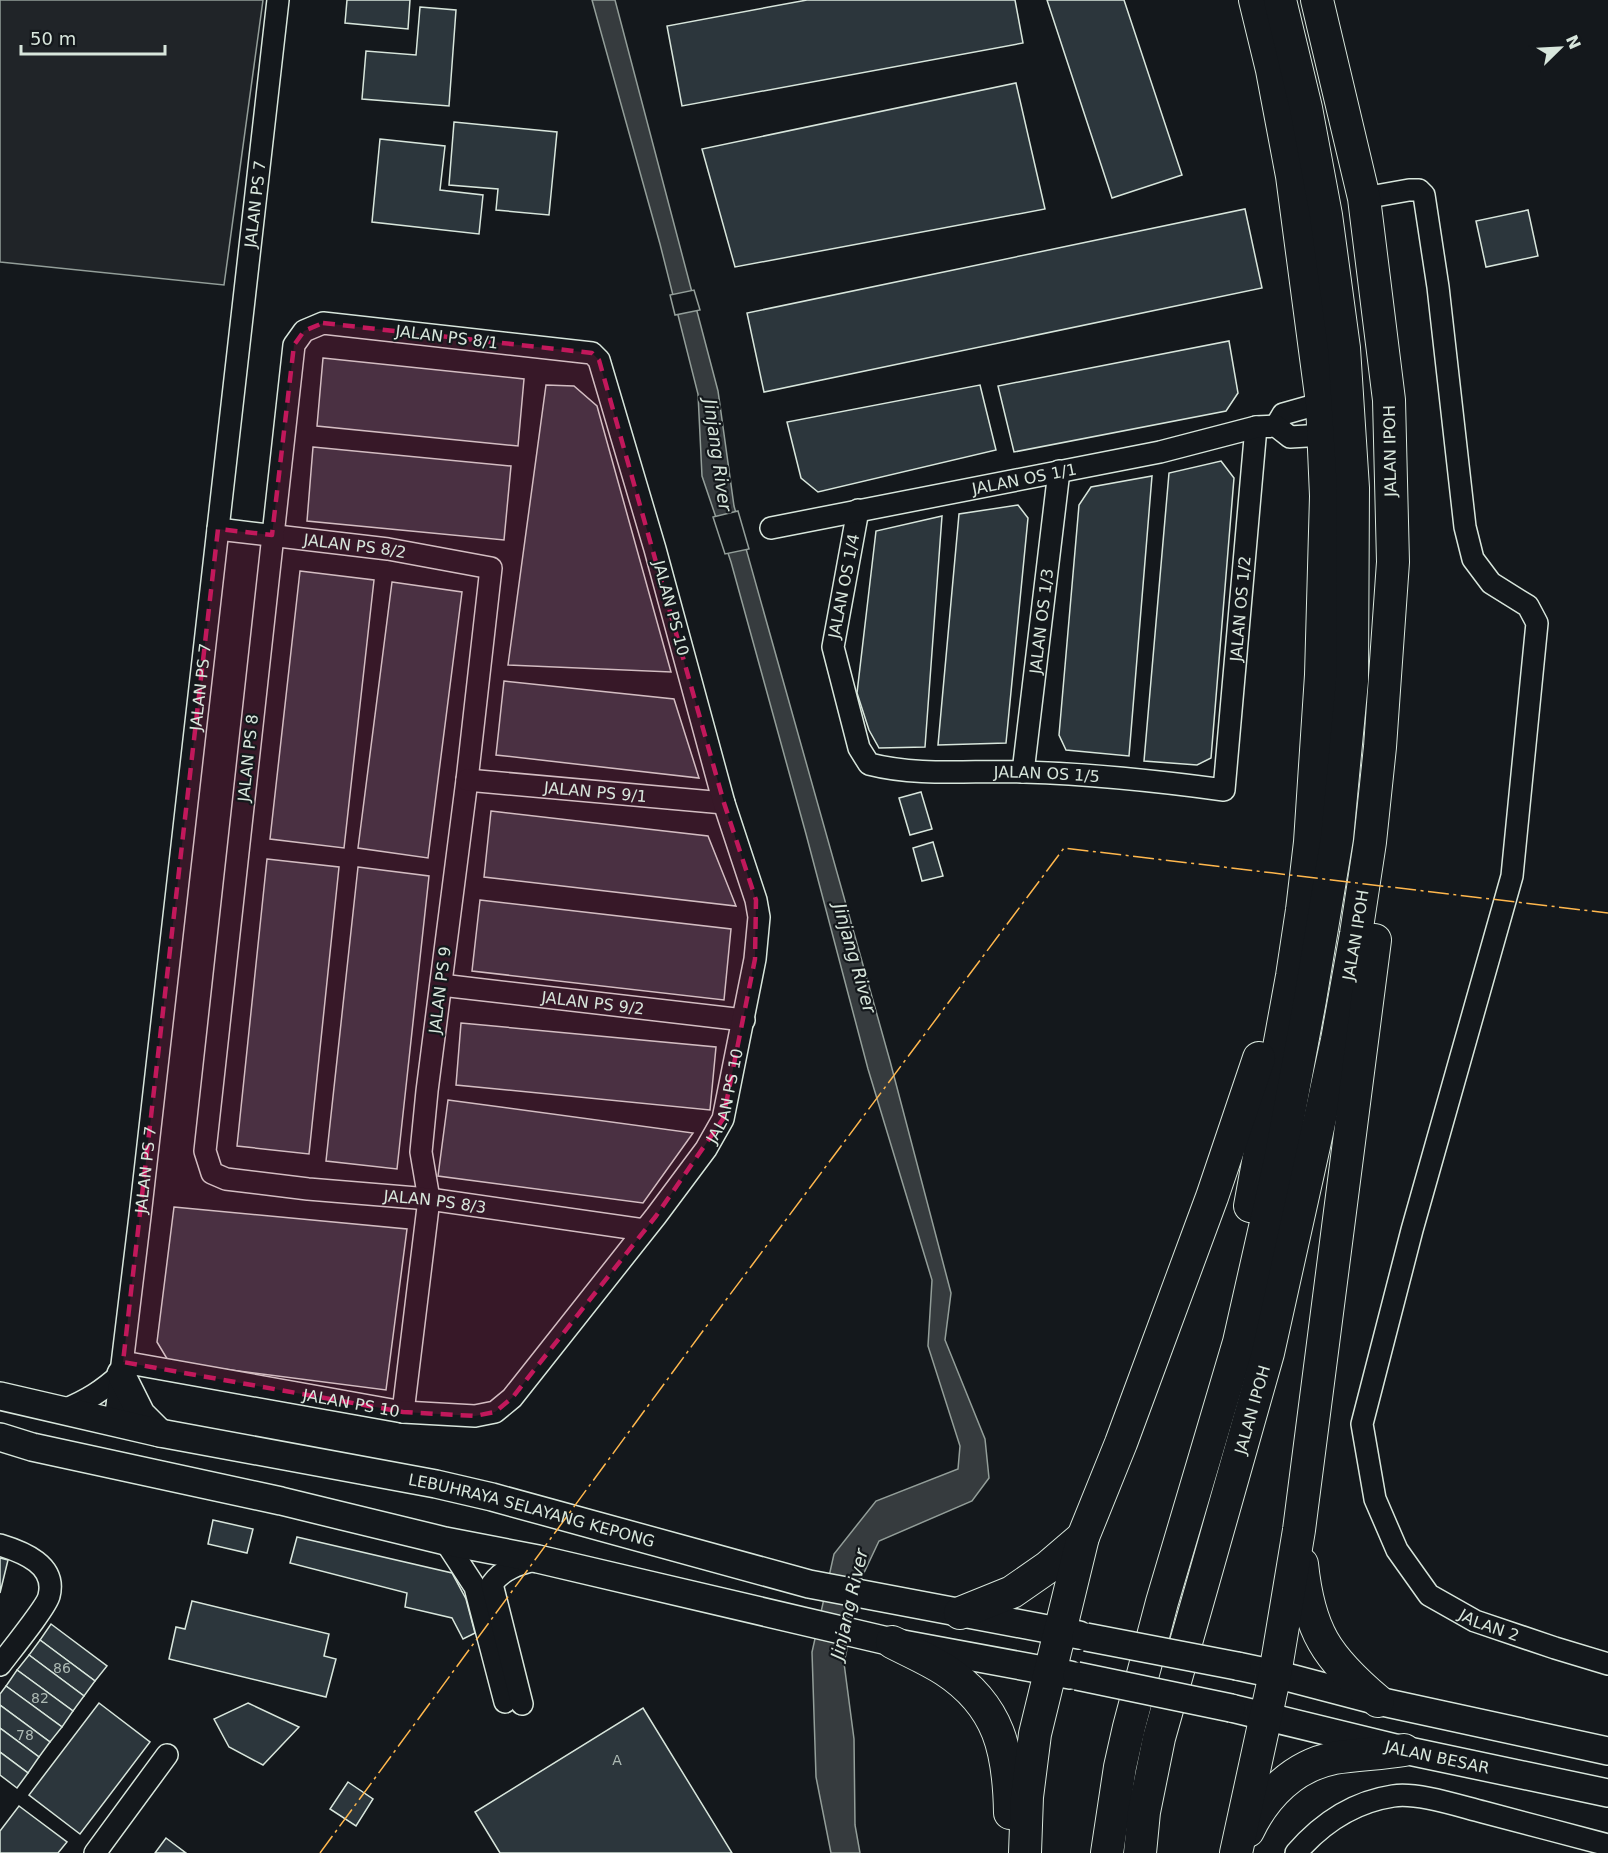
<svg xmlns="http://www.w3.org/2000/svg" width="1608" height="1853" viewBox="0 0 1608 1853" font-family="'DejaVu Sans',sans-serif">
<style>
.green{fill:#202428;stroke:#939e99;stroke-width:1.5}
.water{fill:#363b3e;stroke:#939e99;stroke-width:1.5}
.pier{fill:#14181c;stroke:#939e99;stroke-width:1.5}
.building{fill:#2c363c;stroke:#d8e6dc;stroke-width:1.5}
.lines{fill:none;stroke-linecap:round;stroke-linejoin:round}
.minor-casing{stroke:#d8e6dc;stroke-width:24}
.major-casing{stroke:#d8e6dc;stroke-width:30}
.highway-casing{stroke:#d8e6dc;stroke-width:34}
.minor{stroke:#14181c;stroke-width:21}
.major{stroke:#14181c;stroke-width:27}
.highway{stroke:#14181c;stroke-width:32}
.major-bridge-casing{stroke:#d8e6dc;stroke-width:30;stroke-linecap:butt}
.major-bridge{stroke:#14181c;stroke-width:27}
.power{stroke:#ffb74d;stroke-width:1.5;stroke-dasharray:21 4.5 3 4.5;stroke-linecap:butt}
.marked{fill:#c2185b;fill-opacity:0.2;stroke:#c2185b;stroke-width:4.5;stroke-dasharray:12 8;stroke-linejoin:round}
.labels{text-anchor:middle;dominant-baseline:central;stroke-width:4.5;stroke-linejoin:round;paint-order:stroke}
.number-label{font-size:14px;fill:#adbab4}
.street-label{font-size:16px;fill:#d8e6dc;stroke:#14181c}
.water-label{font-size:18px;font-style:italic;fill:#d8e6dc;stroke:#14181c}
</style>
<rect width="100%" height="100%" fill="#14181c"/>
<!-- green -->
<polygon class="green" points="0,0 263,0 224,285 0,262"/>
<!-- water -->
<polygon class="water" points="592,0 615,0 718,391 734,506 890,1061 951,1293 945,1340 985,1439 989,1478 972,1501 879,1541 862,1577 844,1663 854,1739 855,1825 860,1853 831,1853 816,1777 812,1652 834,1554 876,1501 958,1469 960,1446 928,1346 932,1280 868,1069 806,834 731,562 702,476 698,394 660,244"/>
<!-- pier -->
<g class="pier">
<polygon points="694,290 700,310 675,315 670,295"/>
<polygon points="738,511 749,549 725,554 713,517"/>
</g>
<!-- building -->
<g class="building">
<polygon points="347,0 410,0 408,29 345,23"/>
<polygon points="807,0 1015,0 1023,43 682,106 667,26"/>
<polygon points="1047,0 1124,0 1182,175 1112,198"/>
<polygon points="420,7 456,10 449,106 362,99 366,51 416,55"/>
<polygon points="1016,83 1045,209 735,267 702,149"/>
<polygon points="454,122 557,132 549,215 496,210 498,189 449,185"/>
<polygon points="380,139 445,146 440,190 483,195 479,234 372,222"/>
<polygon points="1245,209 1262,288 764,392 747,313"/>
<polygon points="1528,210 1538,256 1486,267 1476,221"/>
<polygon points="1229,341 1238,393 1226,411 1014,452 998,386"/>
<polygon points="323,358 524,379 518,446 317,426"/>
<polygon points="546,385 574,386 597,406 671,672 508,665"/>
<polygon points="980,385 996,450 818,492 801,478 787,422"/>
<polygon points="313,447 511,466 504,540 307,521"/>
<polygon points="1221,461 1234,478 1211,758 1197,765 1144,761 1169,473"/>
<polygon points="1152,476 1129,756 1066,750 1059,735 1079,505 1091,487"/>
<polygon points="1018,505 1028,518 1006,743 938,745 959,514"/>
<polygon points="942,516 925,747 879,748 869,730 857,693 876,531"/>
<polygon points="300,571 374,580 344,848 270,839"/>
<polygon points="392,582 462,592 428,858 358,848"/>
<polygon points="504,681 674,699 699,778 496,755"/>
<polygon points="921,792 932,829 910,835 899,798"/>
<polygon points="491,811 708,836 736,906 484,877"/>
<polygon points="933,842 943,876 922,881 913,848"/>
<polygon points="267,859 339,867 309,1154 237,1146"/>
<polygon points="358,867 429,876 397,1169 326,1161"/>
<polygon points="480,900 731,929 724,1000 472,971"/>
<polygon points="461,1023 716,1047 710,1110 456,1085"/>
<polygon points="448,1100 693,1133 643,1203 438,1176"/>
<polygon points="174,1207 407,1229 386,1390 169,1362 157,1342"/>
<polygon points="213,1520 253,1529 247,1553 208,1544"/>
<polygon points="297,1537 452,1573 466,1599 475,1633 463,1639 452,1618 405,1607 407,1593 290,1563"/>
<polygon points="0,1558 8,1560 0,1593"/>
<polygon points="192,1601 329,1634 324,1656 336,1659 326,1697 169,1659 176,1627 185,1629"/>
<polygon points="51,1624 107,1666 95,1681 40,1640"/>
<polygon points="40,1640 95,1681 84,1696 29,1655"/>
<polygon points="29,1655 84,1696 73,1711 17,1670"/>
<polygon points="17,1670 73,1711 62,1727 6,1686"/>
<polygon points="6,1686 62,1727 50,1742 0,1705 0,1694"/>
<polygon points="99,1703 150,1742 80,1834 29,1795"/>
<polygon points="248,1703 299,1727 263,1765 229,1747 214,1719"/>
<polygon points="0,1705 50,1742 39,1757 0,1728"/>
<polygon points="643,1708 732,1853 500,1853 475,1812"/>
<polygon points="0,1728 39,1757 28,1773 0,1752"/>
<polygon points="0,1752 28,1773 17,1788 0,1775"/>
<polygon points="348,1782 373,1799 356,1826 330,1809"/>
<polygon points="19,1806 67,1842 58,1853 0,1853 0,1831"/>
<polygon points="166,1838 186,1853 155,1853"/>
</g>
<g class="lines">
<defs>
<g id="minor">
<path id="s1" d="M1364,198L1409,190H1419L1424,195L1438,287L1465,527L1473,559L1491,583L1528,606L1537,623L1512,876L1412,1230L1362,1424L1375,1499L1397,1550L1429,1595L1475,1621L1555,1648L1608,1664"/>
<polyline points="1276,426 1283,414 1322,403"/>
<path id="s2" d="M858,510L833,647L859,748L869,764C920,777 972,770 1024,772C1091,774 1158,781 1224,790L1256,427"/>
<path id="s3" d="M771,528L1160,452L1256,427L1276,426L1290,437L1324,435"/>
<path id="s4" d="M218,529L388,549L491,568L467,780L427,1091L421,1152L429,1199L403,1412"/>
<path id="s5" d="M1023,772L1059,471"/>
<path id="s6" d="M467,780L724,803"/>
<path id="s7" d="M441,985L744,1020"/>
<path id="s8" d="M123,1362L403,1412L475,1416L495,1412L512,1398L656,1216L706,1149L723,1119L755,959L759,917L756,900L724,803L655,549L599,360L592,353L323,323L304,331L294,345L205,1151L212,1173L226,1179L308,1189L429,1199L644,1230"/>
<path d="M64,1410C88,1400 102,1391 121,1374"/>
<path id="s9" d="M115,1422L140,1216L278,0"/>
<polyline points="445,1541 475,1587 505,1702"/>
<path d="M0,1545C23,1552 57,1565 49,1596C47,1606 9,1653 0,1665"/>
<path d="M522,1704L492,1584C503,1568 520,1564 538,1559"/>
<polyline points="95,1853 167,1755"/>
<path d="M1296,1853C1322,1823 1353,1802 1393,1796C1417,1792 1459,1806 1483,1812C1525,1823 1566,1834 1608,1845"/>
</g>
<g id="major">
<polyline points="121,1374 141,1414 160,1433"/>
<path id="s10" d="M0,1396L160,1433L436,1484L492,1497L809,1584L1079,1635"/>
<polyline points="0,1437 32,1447 281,1501 445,1541 538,1559 892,1642 1070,1675"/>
<polyline points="1237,1666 1275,1674 1378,1701 1608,1751"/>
<path id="s11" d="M1231,1708L1404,1750L1608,1793"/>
</g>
<g id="highway">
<polyline points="1250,1206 1292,976 1302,910 1310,842 1321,675 1326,496 1322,403 1292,176 1272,70 1255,0"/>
<path d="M1302,1564C1309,1631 1326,1657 1378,1701"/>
<polyline points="960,1613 1012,1592 1048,1567 1083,1537"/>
<path d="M892,1642C909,1651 928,1659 945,1670C1000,1706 1009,1752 1010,1813"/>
<path d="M1248,1831C1265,1795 1294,1766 1334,1758C1357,1754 1381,1754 1404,1750"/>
<polyline points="1025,1853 1027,1797 1035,1734 1083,1537 1121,1443 1212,1197 1259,1058"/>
<polyline points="1107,1853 1120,1767 1129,1727 1162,1602 1239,1342 1280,1161 1310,1000 1337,838 1352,681 1353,488 1344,348 1326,215 1306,108 1280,0"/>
<path id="s12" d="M1140,1853L1144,1812L1159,1738L1268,1353L1314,1146L1337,1040L1356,934L1370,842L1380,747L1393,562L1389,400L1364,198L1317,0"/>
<polyline points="1236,1853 1275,1674 1299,1530 1375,940"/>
</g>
</defs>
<!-- minor casing -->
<use href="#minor" class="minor-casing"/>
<!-- major casing -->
<use href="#major" class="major-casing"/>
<!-- highway casing -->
<use href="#highway" class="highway-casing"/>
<!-- minor -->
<use href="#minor" class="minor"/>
<!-- major -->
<use href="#major" class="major"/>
<!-- highway -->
<use href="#highway" class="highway"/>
<defs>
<g id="major-bridge">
<polyline points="1086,1637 1237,1666"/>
<polyline points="1077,1676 1231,1708"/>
</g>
</defs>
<!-- major-bridge casing -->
<use href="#major-bridge" class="major-bridge-casing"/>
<!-- major-bridge -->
<use href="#major-bridge" class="major-bridge"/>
<!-- power -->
<polyline class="power" points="320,1853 708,1324 1064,848 1608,913"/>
</g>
<!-- marked area -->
<path class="marked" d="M323,323L592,353L599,360L724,803L756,900L755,959L723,1119L656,1216L512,1398L495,1412L475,1416L403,1412L123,1362L218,529L272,535L294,345L304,331Z"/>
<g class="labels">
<!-- number labels -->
<g class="number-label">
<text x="62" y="1668">86</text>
<text x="40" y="1698">82</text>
<text x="25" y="1735">78</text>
<text x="617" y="1760">A</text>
</g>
<!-- street labels -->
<g class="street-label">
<text stroke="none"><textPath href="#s9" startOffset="1226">JALAN PS 7</textPath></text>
<text transform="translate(447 337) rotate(7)">JALAN PS 8/1</text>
<text transform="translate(1390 451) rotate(-91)">JALAN IPOH</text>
<text stroke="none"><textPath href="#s3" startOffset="258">JALAN OS 1/1</textPath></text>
<text stroke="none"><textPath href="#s4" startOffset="138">JALAN PS 8/2</textPath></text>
<text transform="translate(844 586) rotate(-79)">JALAN OS 1/4</text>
<text transform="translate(671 608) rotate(75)">JALAN PS 10</text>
<text stroke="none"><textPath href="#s2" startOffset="801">JALAN OS 1/2</textPath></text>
<text stroke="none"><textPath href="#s5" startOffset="152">JALAN OS 1/3</textPath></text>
<text stroke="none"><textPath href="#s9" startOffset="740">JALAN PS 7</textPath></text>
<text transform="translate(248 758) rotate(-84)">JALAN PS 8</text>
<text stroke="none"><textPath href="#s2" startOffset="441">JALAN OS 1/5</textPath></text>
<text stroke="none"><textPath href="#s6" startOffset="129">JALAN PS 9/1</textPath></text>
<text stroke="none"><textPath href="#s12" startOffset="944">JALAN IPOH</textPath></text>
<text transform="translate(440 990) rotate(-83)">JALAN PS 9</text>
<text stroke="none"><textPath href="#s7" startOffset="153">JALAN PS 9/2</textPath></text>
<text stroke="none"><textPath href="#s8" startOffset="772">JALAN PS 10</textPath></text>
<text stroke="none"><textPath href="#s9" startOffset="254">JALAN PS 7</textPath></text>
<text stroke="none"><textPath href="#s8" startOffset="2912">JALAN PS 8/3</textPath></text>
<text stroke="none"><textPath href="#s8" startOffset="232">JALAN PS 10</textPath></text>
<text stroke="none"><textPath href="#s12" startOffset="458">JALAN IPOH</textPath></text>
<text stroke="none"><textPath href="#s10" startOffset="544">LEBUHRAYA SELAYANG KEPONG</textPath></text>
<text stroke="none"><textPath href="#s1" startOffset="1600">JALAN 2</textPath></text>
<text stroke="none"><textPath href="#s11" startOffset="212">JALAN BESAR</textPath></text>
</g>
<!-- water labels -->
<g class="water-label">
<text transform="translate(718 455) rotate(82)">Jinjang River</text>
<text transform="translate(855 958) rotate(74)">Jinjang River</text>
<text transform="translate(849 1604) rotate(-77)">Jinjang River</text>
</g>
</g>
<!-- north arrow -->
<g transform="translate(1560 48) rotate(66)" stroke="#14181c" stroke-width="4.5" paint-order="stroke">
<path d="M0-4.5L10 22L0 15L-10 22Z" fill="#d8e6dc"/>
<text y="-9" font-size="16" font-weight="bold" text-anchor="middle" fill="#d8e6dc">N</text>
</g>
<!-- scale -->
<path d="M21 45v9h144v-9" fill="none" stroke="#d8e6dc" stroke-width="3"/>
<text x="30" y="45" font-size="18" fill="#d8e6dc" stroke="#14181c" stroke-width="4.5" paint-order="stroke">50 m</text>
</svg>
